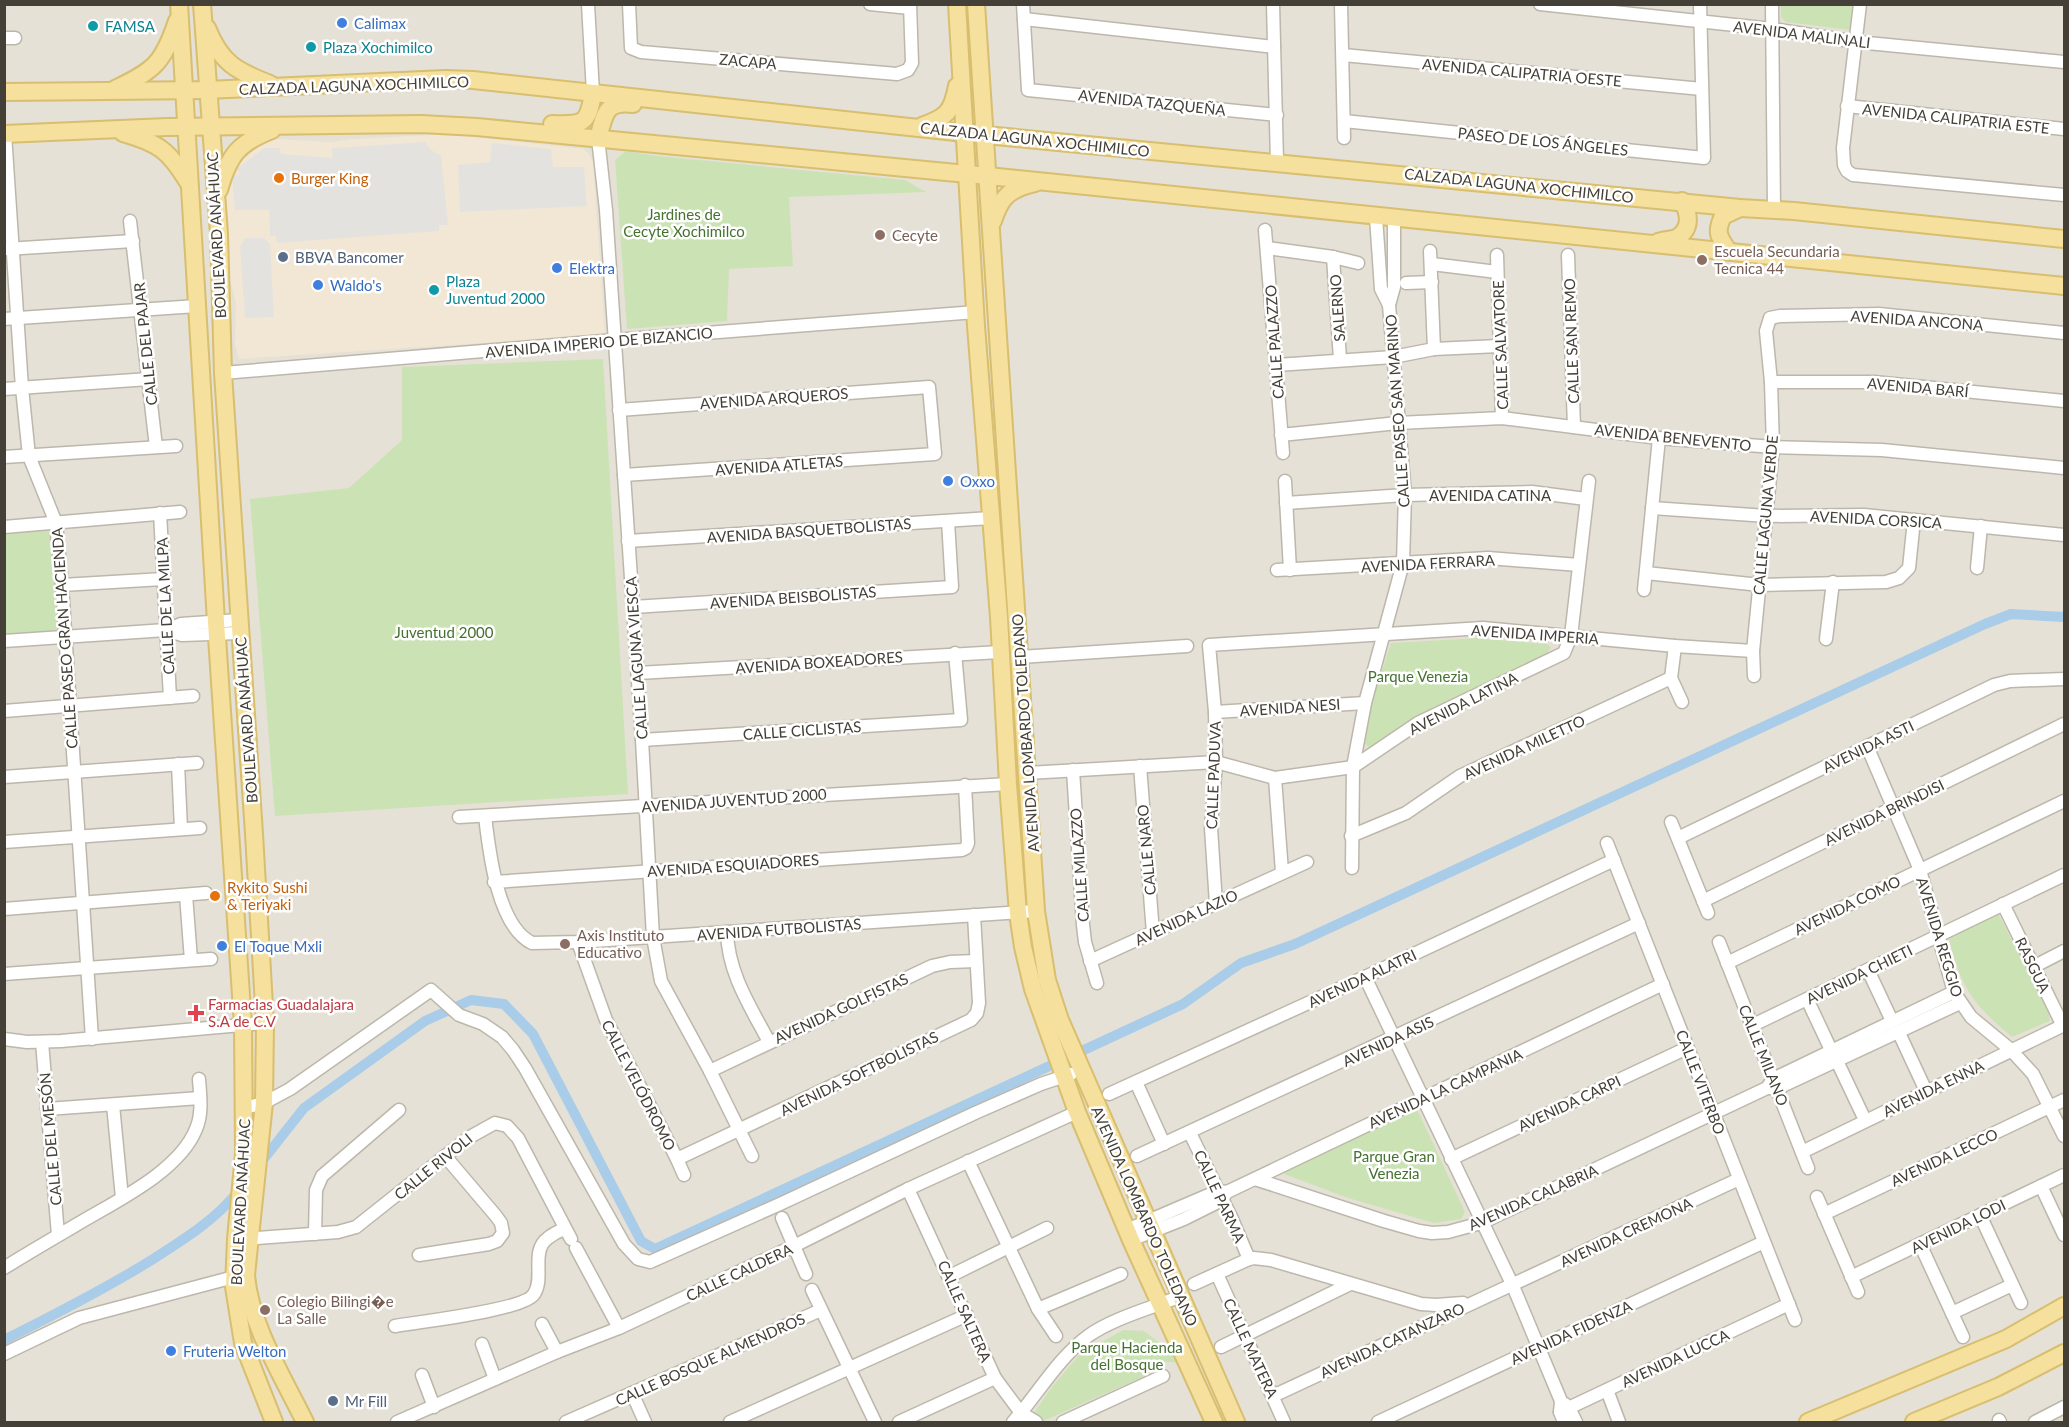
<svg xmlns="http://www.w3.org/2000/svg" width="2069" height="1427" viewBox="0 0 2069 1427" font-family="Lato,sans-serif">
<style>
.residential{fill:#e5e1d6}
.commercial{fill:#f2e7d4}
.green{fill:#cbe3b4}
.parking{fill:#e4e2df}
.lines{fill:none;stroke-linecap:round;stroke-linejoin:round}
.canal{stroke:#a9cce9;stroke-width:10}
.minor-casing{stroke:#bdb7ab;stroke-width:15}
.major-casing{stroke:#d8be6f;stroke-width:20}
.minor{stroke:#fff;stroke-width:12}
.major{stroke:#f5e09d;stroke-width:16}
.shop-dot{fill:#3f7fe0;stroke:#fff;stroke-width:2}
.culture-dot{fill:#0f9aa8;stroke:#fff;stroke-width:2}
.food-dot{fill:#e8710a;stroke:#fff;stroke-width:2}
.education-dot{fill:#8d6e63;stroke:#fff;stroke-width:2}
.service-dot{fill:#5c6f8a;stroke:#fff;stroke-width:2}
.health-dot{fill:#e0444e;stroke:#fff;stroke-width:2}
.labels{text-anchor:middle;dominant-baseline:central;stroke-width:5;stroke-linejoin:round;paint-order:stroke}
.shop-label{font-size:15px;fill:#366cbe;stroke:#fff;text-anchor:start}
.culture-label{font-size:15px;fill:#0d838f;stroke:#fff;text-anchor:start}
.street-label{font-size:15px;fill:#444037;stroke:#fff}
.food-label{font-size:15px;fill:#c56008;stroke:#fff;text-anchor:start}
.park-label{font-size:15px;fill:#45712f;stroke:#fff}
.education-label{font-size:15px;fill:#785e54;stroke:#fff;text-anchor:start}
.service-label{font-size:15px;fill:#4e5e75;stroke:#fff;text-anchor:start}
.health-label{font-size:15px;fill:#be3a42;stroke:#fff;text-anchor:start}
</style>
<rect width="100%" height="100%" fill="#f2efe7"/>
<!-- residential -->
<rect class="residential" x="5" y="5" width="2059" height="1417"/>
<!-- commercial -->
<polygon class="commercial" points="447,134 583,149 589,154 593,163 605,335 239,359 235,344 236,303 226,264 224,191 240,154 258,142 275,139 331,142 353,139"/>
<!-- green -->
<g class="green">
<polygon points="1781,5 1852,5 1850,30 1786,22 1781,17"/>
<polygon points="626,151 657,156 905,180 926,192 789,197 793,266 729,269 727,321 627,329 615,160"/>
<polygon points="603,359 628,794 275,816 250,499 349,488 402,440 402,367"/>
<polygon points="53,526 61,634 5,637 5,531"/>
<polygon points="1478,638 1547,644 1551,647 1547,654 1422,713 1370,748 1365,744 1371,705 1391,643"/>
<path d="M1998,913L2049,1014L2050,1021L2012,1037C1972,1004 1960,986 1948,935Z"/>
<polygon points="1415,1105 1465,1212 1461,1219 1434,1223 1348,1198 1284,1174 1286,1168"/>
<path d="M1123,1330L1144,1331L1171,1352L1177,1363C1164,1361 1152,1360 1149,1374L1041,1422H1028L1051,1388L1079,1355Z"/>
</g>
<!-- parking -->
<g class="parking">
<polygon points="425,142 431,150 441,155 448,225 439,225 439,231 277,243 276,236 270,236 269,210 235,210 232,176 240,175 237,168 265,148 280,148 281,154 333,158 332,148"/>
<polygon points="492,143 551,149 553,167 584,167 587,206 460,212 458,165 490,162"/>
<polygon points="245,238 264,238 270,244 274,317 245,318 240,247"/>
</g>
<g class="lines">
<!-- canal -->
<g class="canal">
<polyline points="259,1165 304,1108 425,1021 471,1000 504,1004 533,1034 641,1241 655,1249 1183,1004 1241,963 1295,944 1985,624 2011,614 2064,617"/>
<path d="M4,1340C54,1315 103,1290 150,1261C183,1240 216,1220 240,1189"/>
</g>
<defs>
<g id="minor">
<polyline points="588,4 593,93"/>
<polyline points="629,4 631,48 641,52 897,74 908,70 912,63 910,4"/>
<polyline points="870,4 910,8"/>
<polyline points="1023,4 1028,90 1277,115"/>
<polyline points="1273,4 1277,162"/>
<polyline points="1341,4 1344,138"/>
<polyline points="1540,4 1772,29 1857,42 2064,62"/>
<polyline points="1772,4 1774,210"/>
<polyline points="1860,4 1843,148 1844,165 1847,171 1853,175 2064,195"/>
<polyline points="1024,19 1274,47"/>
<polyline points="4,38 15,38"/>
<polyline points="1343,55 1702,89"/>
<polyline points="1847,106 2064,129"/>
<polyline points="1344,121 1704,158 1700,4"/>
<polyline points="5,134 22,388 29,456 56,523 62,585 92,1039"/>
<polyline points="598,138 606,210 642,740 653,937 661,981 710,1071 752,1156"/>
<polyline points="130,221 156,447"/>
<polyline points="1265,230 1283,453"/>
<polyline points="1267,248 1333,257 1358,263"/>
<polyline points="6,249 133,241"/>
<polyline points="1430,251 1434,349"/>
<polyline points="1497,255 1502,418"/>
<polyline points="1568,255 1574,427"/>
<polyline points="1333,257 1340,359"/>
<polyline points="1432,264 1497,272"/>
<polyline points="1406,283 1432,282"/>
<polyline points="1389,305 1394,287 1394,218"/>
<polyline points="4,319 197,306"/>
<polyline points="1277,365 1393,357 1434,349 1499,346"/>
<polyline points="223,373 615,340 976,312"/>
<polyline points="1771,382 1874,382 2064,401"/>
<polyline points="4,389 149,379"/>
<polyline points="619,410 929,387 935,454 624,475"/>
<polyline points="1281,435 1398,423 1502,418 1659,438 1773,447 1882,450 2064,468"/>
<polyline points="4,457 176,446"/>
<polyline points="1285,481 1290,570"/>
<polyline points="1286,503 1405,495 1532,492 1586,499"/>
<polyline points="1652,508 1767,516 1864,515 2064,535"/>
<polyline points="160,513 170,698"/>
<polyline points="4,527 180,512"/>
<polyline points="628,541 991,518"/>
<polyline points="1977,568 1981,526"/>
<polyline points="1277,570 1488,558 1579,565"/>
<polyline points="1646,573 1760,585 1886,582 1899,578 1909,568 1914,520"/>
<polyline points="62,585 163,579"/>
<polyline points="1644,590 1659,438"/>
<polyline points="633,607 952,587 948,521"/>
<polyline points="166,630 182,635 239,633"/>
<polyline points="1826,639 1833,582"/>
<polyline points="4,641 166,630 181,624 239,620"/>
<polyline points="1020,657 1187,646"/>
<polyline points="638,673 1000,652"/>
<polyline points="1754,676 1753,651 1773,447 1771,382 1766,331 1770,318 1780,316 1879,314 2064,333"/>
<polyline points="1671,678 1682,702"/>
<polyline points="4,711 193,696"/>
<polyline points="1215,712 1365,703"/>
<polyline points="642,740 961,720 955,653"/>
<polyline points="1867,746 1920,870 1954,992 1971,1017 2011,1050 2033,1074 2064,1136"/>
<polyline points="178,764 181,829"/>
<polyline points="1140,766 1153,933"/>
<polyline points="1073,770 1083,925 1085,942 1097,983"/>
<polyline points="1028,773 1216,762 1275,778 1353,767 1418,723 1564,653 1571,636 1589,481"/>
<polyline points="4,777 197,763"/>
<polyline points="1275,778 1282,872"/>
<path d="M485,816C489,850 497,926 532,943L578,942L1036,911"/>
<polyline points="459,817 1008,784"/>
<polyline points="1671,822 1708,913"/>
<polyline points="1351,836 1406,813 1460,776 1671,678 1675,646"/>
<polyline points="1678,838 1994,685 2010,681 2064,679"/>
<polyline points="4,842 200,828"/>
<polyline points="1607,843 1795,1320"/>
<polyline points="1352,868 1353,767 1365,703 1403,563 1405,495 1389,305 1381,289 1376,217"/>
<polyline points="494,882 962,850 966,848 968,843 965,785"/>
<polyline points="186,895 191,960"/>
<polyline points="1703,901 2064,724"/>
<polyline points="1216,904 1211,828 1216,762 1215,712 1209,645 1483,628 1675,646 1753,651"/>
<polyline points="2003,904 2063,1026"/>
<polyline points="4,909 206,893"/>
<path d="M727,932C728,973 750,1006 769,1042"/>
<polyline points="578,942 606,1020 677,1159 684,1175"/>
<polyline points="1719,942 1808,1168"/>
<polyline points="1090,961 1307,862"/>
<polyline points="1727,963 2064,801"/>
<polyline points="2033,967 2064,951"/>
<polyline points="1868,970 1892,1021"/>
<polyline points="4,974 211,959"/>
<polyline points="1365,977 1513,1286 1561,1401 1560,1412 1564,1422"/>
<polyline points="1807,999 1831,1050"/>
<polyline points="1751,1026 2064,875"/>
<polyline points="1899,1033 1926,1091"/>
<polyline points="4,1039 27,1042 61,1041 265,1023"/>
<polyline points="42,1042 58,1235"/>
<polyline points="1837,1061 1865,1120"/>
<polyline points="710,1071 932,966 950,962 976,961"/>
<polyline points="1136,1082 1164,1144"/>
<polyline points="1770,1088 1778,1088 1960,1003"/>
<polyline points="1109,1094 1365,977 1614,860"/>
<polyline points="113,1105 122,1198"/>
<polyline points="244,1108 264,1103 290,1089 431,990 459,1015 483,1024 502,1037 513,1050 525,1068 624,1244 638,1259 650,1262 780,1204 975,1113 1041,1084 1071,1074"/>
<polyline points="47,1109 200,1098"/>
<polyline points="1190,1133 1232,1219 1249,1259"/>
<polyline points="1802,1152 2064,1025"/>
<polyline points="1137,1156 1639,923"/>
<polyline points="677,1159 971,1020 977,1013 979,1003 974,915"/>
<polyline points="1451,1159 1687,1048"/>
<polyline points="968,1161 1038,1309 1056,1336"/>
<polyline points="1255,1179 1384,1221 1419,1231 1432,1233 1448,1232 1481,1223 1767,1088 1773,1079 1954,992"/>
<polyline points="2041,1186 2064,1235"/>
<polyline points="908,1189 995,1378 1021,1413 1036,1422"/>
<polyline points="1817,1197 1858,1292"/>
<polyline points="1824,1214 2064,1100"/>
<polyline points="1980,1215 2021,1303"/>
<polyline points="782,1218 806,1274"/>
<polyline points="1127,1230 1218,1191 1227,1192 1663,984"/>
<polyline points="315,1234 316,1190 322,1176 399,1110"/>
<polyline points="244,1239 338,1232 356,1227 468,1138 495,1123 507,1126 518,1138 571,1239"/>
<polyline points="1131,1240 1184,1219 1222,1200 1226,1193"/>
<polyline points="1920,1244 1963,1337"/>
<polyline points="576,1248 619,1328"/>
<polyline points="419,1255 489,1244 497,1241 503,1233 501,1223 496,1216 445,1156"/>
<path d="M4,1268C28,1253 52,1239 76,1225C114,1202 179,1172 196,1129C203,1113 200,1095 199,1079"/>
<polyline points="1217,1274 1284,1422"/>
<polyline points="950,1276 1047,1228"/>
<polyline points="1851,1277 2064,1175"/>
<polyline points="1194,1284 1249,1259 1254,1258 1271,1260 1421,1304 1436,1305 1463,1303"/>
<polyline points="812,1290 875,1422"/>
<polyline points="1038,1309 1121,1274"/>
<polyline points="1952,1313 2012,1285"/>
<polyline points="542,1324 557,1352"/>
<path d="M395,1326C418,1322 525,1310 534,1294C545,1278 530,1251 548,1238C553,1234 559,1231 564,1229"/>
<polyline points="482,1344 495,1379"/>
<polyline points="1221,1347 1350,1284"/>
<polyline points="4,1354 79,1318 234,1277"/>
<polyline points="422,1375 434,1407"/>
<polyline points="1607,1390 1619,1422"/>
<polyline points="632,1393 645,1422"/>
<path d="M1273,1396C1428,1323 1584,1252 1739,1179"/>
<polyline points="1565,1404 1569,1408 1576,1422"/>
<polyline points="1560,1412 1789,1304"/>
<polyline points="1999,1420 2000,1422"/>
<polyline points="397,1422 557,1352 619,1328 794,1246 908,1189 1077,1112"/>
<polyline points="566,1422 821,1310"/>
<polyline points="730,1422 967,1315"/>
<polyline points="899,1422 995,1378"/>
<path d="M1013,1422C1037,1395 1058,1358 1088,1336C1113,1318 1152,1308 1181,1296"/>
<polyline points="1063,1422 1163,1376"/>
<polyline points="1378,1422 1764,1242"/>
<polyline points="2035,1422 2064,1407"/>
</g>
<g id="major">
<polyline points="179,4 216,622 243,1025 244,1154 236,1239 234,1287 243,1343 274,1422"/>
<path d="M202,4L219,234L223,373L254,834L265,1023L264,1103L246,1275C250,1325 283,1377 305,1422"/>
<polyline points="957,4 976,326 999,617 1008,784 1018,913 1023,947 1033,989 1077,1112 1131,1240 1214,1422"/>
<polyline points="976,4 1036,911 1047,980 1060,1020 1236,1422"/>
<path d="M207,28C221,63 236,71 270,84"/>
<path d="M115,89C155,70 163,63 177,21"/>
<polyline points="4,92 207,90 445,79 473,80 965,133 1740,208 1794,211 2064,239"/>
<path d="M552,124C583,125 588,125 593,93"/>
<path d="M922,126C947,117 952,112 957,86"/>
<path d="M123,133C159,143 169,151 188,182"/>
<polyline points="4,134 167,127 421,124 477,127 988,176 2064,286"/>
<path d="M598,138C605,115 604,101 633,104"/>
<path d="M219,190C229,155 238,143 272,130"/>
<path d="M993,221C1001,196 1010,189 1035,183"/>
<path d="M1658,242C1663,240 1673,240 1678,237C1692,228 1689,213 1682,201"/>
<path d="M1729,252C1719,237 1715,233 1723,216L1740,208"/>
<polyline points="1808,1422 2006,1339 2064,1306"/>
<polyline points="1914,1422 1998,1387 2064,1353"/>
</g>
</defs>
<!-- minor casing -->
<use href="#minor" class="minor-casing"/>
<!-- major casing -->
<use href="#major" class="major-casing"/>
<!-- minor -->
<use href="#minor" class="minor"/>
<!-- major -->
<use href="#major" class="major"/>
</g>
<!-- markers -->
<g class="shop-dot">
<circle cx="342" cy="23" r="6"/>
<circle cx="557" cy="268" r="6"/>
<circle cx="318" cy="285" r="6"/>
<circle cx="948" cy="481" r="6"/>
<circle cx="222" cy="946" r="6"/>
<circle cx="171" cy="1351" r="6"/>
</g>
<g class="culture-dot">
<circle cx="93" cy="26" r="6"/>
<circle cx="311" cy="47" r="6"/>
<circle cx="434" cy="290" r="6"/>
</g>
<g class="food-dot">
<circle cx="279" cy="178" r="6"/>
<circle cx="215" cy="896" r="6"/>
</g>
<g class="education-dot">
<circle cx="880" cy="235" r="6"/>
<circle cx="1702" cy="260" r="6"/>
<circle cx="565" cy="944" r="6"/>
<circle cx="265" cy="1310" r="6"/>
</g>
<g class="service-dot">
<circle cx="283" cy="257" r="6"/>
<circle cx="333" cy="1401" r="6"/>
</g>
<path class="health-dot" d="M193 1004h6v6h6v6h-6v6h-6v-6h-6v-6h6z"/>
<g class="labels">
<!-- shop labels -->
<g class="shop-label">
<text x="354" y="23">Calimax</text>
<text x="569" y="268">Elektra</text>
<text x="330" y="285">Waldo's</text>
<text x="960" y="481">Oxxo</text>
<text x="234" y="946">El Toque Mxli</text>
<text x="183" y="1351">Fruteria Welton</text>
</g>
<!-- culture labels -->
<g class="culture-label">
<text x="105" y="26">FAMSA</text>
<text x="323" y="47">Plaza Xochimilco</text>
<text x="446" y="281">Plaza<tspan x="446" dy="17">Juventud 2000</tspan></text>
</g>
<!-- street labels -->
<g class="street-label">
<text transform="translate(1802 34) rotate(7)">AVENIDA MALINALI</text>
<text transform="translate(748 61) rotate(5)">ZACAPA</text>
<text transform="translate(1522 72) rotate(5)">AVENIDA CALIPATRIA OESTE</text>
<text transform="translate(354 85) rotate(-2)">CALZADA LAGUNA XOCHIMILCO</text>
<text transform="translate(1152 102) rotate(6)">AVENIDA TAZQUEÑA</text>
<text transform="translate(1956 118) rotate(6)">AVENIDA CALIPATRIA ESTE</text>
<text transform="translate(1035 139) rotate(6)">CALZADA LAGUNA XOCHIMILCO</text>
<text transform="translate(1543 141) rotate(6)">PASEO DE LOS ÁNGELES</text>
<text transform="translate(1519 185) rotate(6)">CALZADA LAGUNA XOCHIMILCO</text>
<text transform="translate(216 235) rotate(-93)">BOULEVARD ANÁHUAC</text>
<text transform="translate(1337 308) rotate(-94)">SALERNO</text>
<text transform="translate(1917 320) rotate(4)">AVENIDA ANCONA</text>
<text transform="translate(1571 341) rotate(-92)">CALLE SAN REMO</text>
<text transform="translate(599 342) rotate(-5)">AVENIDA IMPERIO DE BIZANCIO</text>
<text transform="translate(1274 342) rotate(-94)">CALLE PALAZZO</text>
<text transform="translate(145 344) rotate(-96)">CALLE DEL PAJAR</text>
<text transform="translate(1500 345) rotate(-92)">CALLE SALVATORE</text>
<text transform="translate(1918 387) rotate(5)">AVENIDA BARÍ</text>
<text transform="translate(774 398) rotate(-4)">AVENIDA ARQUEROS</text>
<text transform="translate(1397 411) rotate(-94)">CALLE PASEO SAN MARINO</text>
<text transform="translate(1673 437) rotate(6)">AVENIDA BENEVENTO</text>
<text transform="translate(779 465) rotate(-4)">AVENIDA ATLETAS</text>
<text x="1490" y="495">AVENIDA CATINA</text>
<text transform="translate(1765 515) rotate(-85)">CALLE LAGUNA VERDE</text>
<text transform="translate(1876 519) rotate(3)">AVENIDA CORSICA</text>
<text transform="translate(809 530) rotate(-4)">AVENIDA BASQUETBOLISTAS</text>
<text transform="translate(1428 563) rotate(-3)">AVENIDA FERRARA</text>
<text transform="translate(793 597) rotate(-4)">AVENIDA BEISBOLISTAS</text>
<text transform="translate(165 606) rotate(-93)">CALLE DE LA MILPA</text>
<text transform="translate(1535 634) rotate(4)">AVENIDA IMPERIA</text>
<text transform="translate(64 638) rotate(-94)">CALLE PASEO GRAN HACIENDA</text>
<text transform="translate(636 658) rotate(-94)">CALLE LAGUNA VIESCA</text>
<text transform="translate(819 662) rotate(-4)">AVENIDA BOXEADORES</text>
<text transform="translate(1463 703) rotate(-27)">AVENIDA LATINA</text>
<text transform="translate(1290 707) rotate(-4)">AVENIDA NESI</text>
<text transform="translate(246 720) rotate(-94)">BOULEVARD ANÁHUAC</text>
<text transform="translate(802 730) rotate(-4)">CALLE CICLISTAS</text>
<text transform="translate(1025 733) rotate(-94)">AVENIDA LOMBARDO TOLEDANO</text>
<text transform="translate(1868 746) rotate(-26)">AVENIDA ASTI</text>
<text transform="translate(1524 747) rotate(-25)">AVENIDA MILETTO</text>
<text transform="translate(1213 775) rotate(-88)">CALLE PADUVA</text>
<text transform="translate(734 800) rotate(-4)">AVENIDA JUVENTUD 2000</text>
<text transform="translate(1884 812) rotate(-26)">AVENIDA BRINDISI</text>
<text transform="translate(1146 850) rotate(-95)">CALLE NARO</text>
<text transform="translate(733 865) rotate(-4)">AVENIDA ESQUIADORES</text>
<text transform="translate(1079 865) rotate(-94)">CALLE MILAZZO</text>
<text transform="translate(1847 905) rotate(-26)">AVENIDA COMO</text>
<text transform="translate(1186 917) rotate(-25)">AVENIDA LAZIO</text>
<text transform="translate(779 929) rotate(-4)">AVENIDA FUTBOLISTAS</text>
<text transform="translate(1940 937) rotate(73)">AVENIDA REGGIO</text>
<text transform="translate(2033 965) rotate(64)">RASGUA</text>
<text transform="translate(1859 974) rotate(-26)">AVENIDA CHIETI</text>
<text transform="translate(1362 978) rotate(-25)">AVENIDA ALATRI</text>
<text transform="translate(841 1008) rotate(-25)">AVENIDA GOLFISTAS</text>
<text transform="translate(1388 1041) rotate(-25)">AVENIDA ASIS</text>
<text transform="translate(1764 1055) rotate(68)">CALLE MILANO</text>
<text transform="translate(859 1073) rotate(-26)">AVENIDA SOFTBOLISTAS</text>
<text transform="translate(1701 1082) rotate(69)">CALLE VITERBO</text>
<text transform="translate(639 1085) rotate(63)">CALLE VELÓDROMO</text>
<text transform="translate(1445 1088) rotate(-25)">AVENIDA LA CAMPANIA</text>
<text transform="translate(1933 1088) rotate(-26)">AVENIDA ENNA</text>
<text transform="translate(1569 1103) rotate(-25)">AVENIDA CARPI</text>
<text transform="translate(50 1139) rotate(-95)">CALLE DEL MESÓN</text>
<text transform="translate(1944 1157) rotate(-25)">AVENIDA LECCO</text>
<text transform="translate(433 1166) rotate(-39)">CALLE RIVOLI</text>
<text transform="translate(1220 1196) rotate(65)">CALLE PARMA</text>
<text transform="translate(1533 1197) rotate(-24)">AVENIDA CALABRIA</text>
<text transform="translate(240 1202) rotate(-87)">BOULEVARD ANÁHUAC</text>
<text transform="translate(1145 1216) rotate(66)">AVENIDA LOMBARDO TOLEDANO</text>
<text transform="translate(1958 1226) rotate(-26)">AVENIDA LODI</text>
<text transform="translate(1626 1232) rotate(-25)">AVENIDA CREMONA</text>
<text transform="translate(739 1272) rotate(-25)">CALLE CALDERA</text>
<text transform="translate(965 1311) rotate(66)">CALLE SALTERA</text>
<text transform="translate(1571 1332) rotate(-25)">AVENIDA FIDENZA</text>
<text transform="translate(1392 1340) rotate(-25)">AVENIDA CATANZARO</text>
<text transform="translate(1251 1348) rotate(65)">CALLE MATERA</text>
<text transform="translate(1675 1358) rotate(-25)">AVENIDA LUCCA</text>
<text transform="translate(710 1359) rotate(-24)">CALLE BOSQUE ALMENDROS</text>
</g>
<!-- food labels -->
<g class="food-label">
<text x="291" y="178">Burger King</text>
<text x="227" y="887">Rykito Sushi<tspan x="227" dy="17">&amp; Teriyaki</tspan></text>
</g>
<!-- park labels -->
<g class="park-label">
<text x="684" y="214">Jardines de<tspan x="684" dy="17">Cecyte Xochimilco</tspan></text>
<text x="444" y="632">Juventud 2000</text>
<text x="1418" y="676">Parque Venezia</text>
<text x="1394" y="1156">Parque Gran<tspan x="1394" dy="17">Venezia</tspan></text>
<text x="1127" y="1347">Parque Hacienda<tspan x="1127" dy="17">del Bosque</tspan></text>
</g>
<!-- education labels -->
<g class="education-label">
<text x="892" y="235">Cecyte</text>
<text x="1714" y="251">Escuela Secundaria<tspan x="1714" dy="17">Tecnica 44</tspan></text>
<text x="577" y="935">Axis Instituto<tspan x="577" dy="17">Educativo</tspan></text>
<text x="277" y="1301">Colegio Bilingi�e<tspan x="277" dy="17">La Salle</tspan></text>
</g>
<!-- service labels -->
<g class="service-label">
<text x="295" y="257">BBVA Bancomer</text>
<text x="345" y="1401">Mr Fill</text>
</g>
<!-- health labels -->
<g class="health-label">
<text x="208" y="1004">Farmacias Guadalajara<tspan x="208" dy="17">S.A de C.V</tspan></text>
</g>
</g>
<!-- border -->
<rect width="2069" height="1427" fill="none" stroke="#444037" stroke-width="12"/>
</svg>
